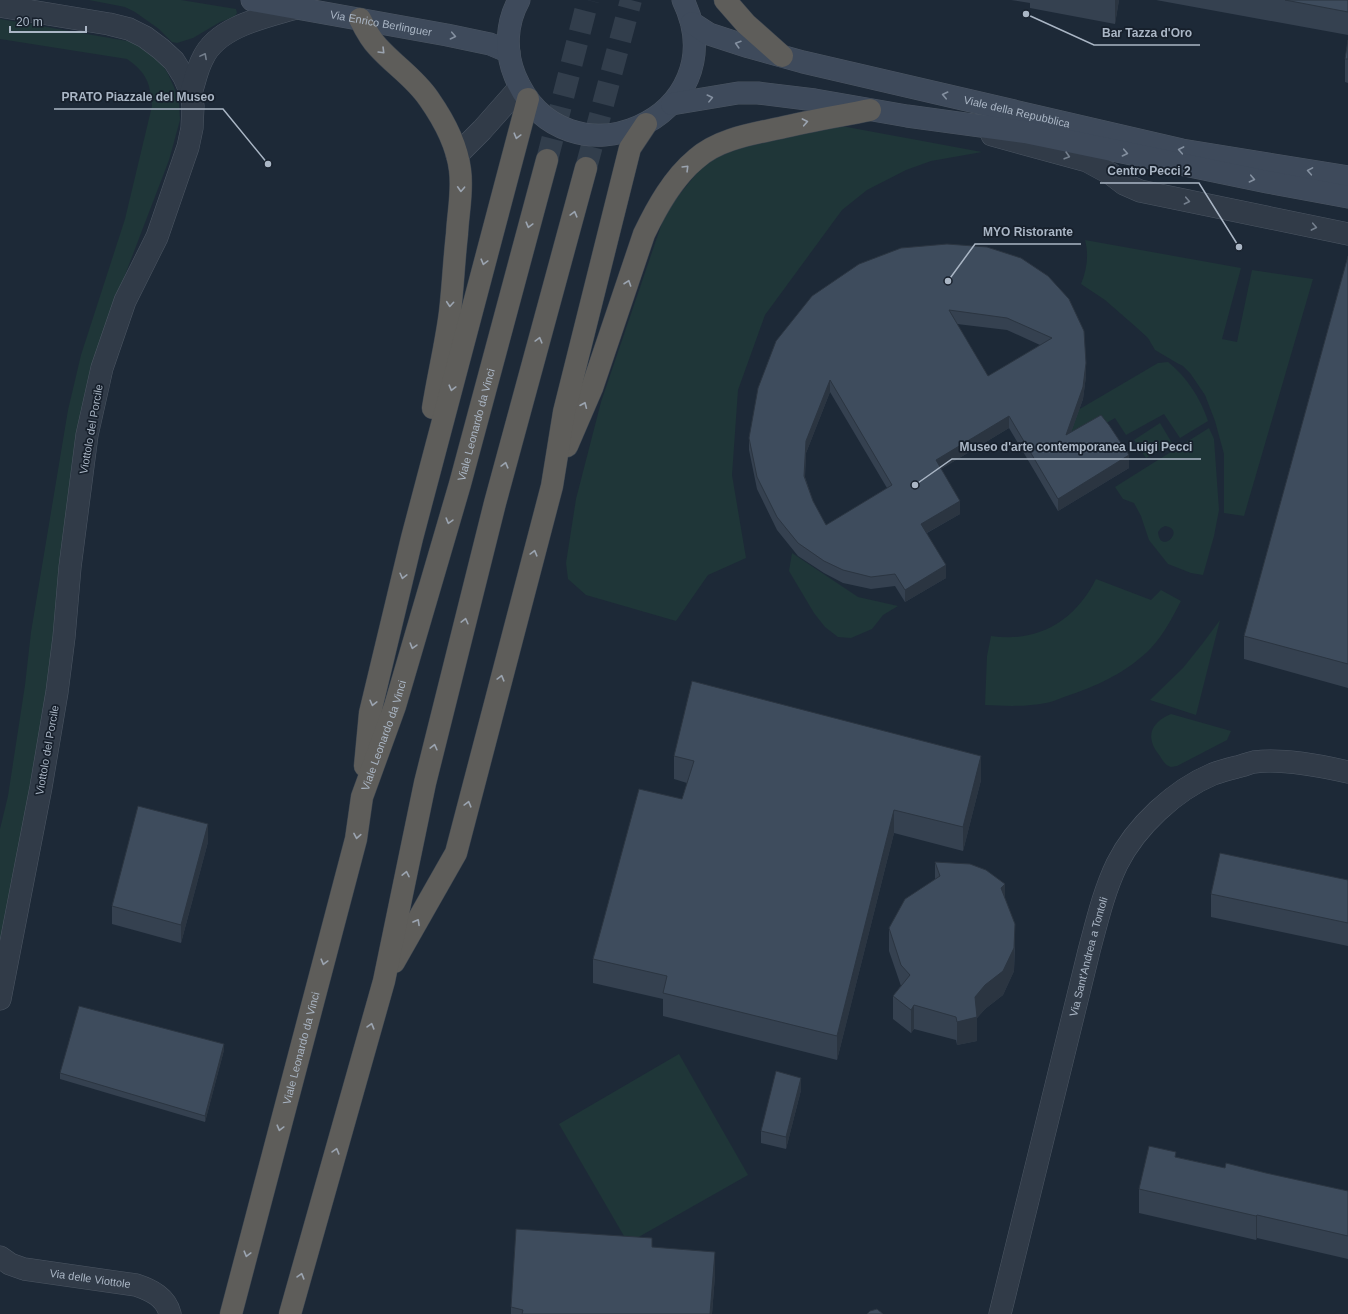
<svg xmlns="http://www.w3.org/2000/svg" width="1348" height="1314" viewBox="0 0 1348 1314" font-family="Arial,sans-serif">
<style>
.green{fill:#1f3638;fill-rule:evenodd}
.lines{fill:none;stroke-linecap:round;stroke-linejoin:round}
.trunk-tunnel{stroke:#323e4c;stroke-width:22;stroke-dasharray:22 11;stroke-linecap:butt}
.minor-casing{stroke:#4c5663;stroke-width:23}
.tertiary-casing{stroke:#4c5663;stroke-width:23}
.secondary-casing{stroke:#4c5663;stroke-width:23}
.trunk-casing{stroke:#39434f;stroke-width:23}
.minor{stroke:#313b48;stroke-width:22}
.tertiary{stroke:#313b48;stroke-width:22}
.secondary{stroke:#3e4a5b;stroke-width:22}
.trunk{stroke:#5e5d5a;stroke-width:22}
.wall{fill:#354150;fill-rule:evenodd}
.shaded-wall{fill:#2b3541}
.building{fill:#3e4c5d;stroke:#2b3541;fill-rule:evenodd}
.oneway{stroke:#8490a0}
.oneway2{stroke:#9ba4b0}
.oneway3{stroke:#747f8d}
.labels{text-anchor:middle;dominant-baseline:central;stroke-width:3.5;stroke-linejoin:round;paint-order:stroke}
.street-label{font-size:11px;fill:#aab6c5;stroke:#17202c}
.leader{fill:none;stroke:#aab6c5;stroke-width:1.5}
.callout-dot{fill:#aab6c5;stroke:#17202c;stroke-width:1.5}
.callout-label{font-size:12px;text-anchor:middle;font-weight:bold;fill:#aab6c5;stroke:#17202c;stroke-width:3.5;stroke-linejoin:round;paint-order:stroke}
</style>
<rect width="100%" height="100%" fill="#1d2937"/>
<!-- green -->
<g class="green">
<polygon points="89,0 181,0 236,9 237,13 234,17 220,22 193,38 177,43 172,42 159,29 135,12 125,7"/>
<path d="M0,19L133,42L158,59L167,72L174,87L179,103L180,120L169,160L125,275L120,296L57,611L40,746L0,957V829L8,796L25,685L31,632L68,410L81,355L125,219L152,106C150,83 147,73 127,59L0,39Z"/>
<polygon points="836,125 982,152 931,161 906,170 867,190 842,210 765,315 738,390 732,475 746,558 708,575 676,621 586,595 568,579 566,563 576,499 601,402 666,211 705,163 763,137"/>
<path d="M1085,240L1241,268L1222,339L1237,342L1252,270L1313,279L1244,516L1224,513V454L1215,421L1205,395L1190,373L1183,366L1177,363L1155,350L1148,338L1136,327L1105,300L1081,284C1087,269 1089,255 1085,240Z"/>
<path d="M1168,362C1186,376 1201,399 1208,421L1180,438L1164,414L1126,435L1115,418L1074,442L1061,420L1158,363Z"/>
<polygon points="1160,423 1172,443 1146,458 1134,440"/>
<path d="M1209,428L1214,439L1219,510L1214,536L1203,575L1191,573L1168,564L1149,540L1141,516L1134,503L1123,499L1115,487ZM1165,526C1187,529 1160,556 1158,532L1161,528Z"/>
<polygon points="792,553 858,597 898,606 883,615 872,629 851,638 838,637 825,627 814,613 789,571"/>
<path d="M1096,579L1151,600L1161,590L1181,601C1172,618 1164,634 1151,648C1128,672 1095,687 1064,697C1058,699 1052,702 1046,703C1026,707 1005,706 985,705L987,656L991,636C1038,643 1075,621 1096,579Z"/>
<polygon points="1220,620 1196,715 1150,700 1183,668 1203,643"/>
<path d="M1171,714L1231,731L1227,740L1177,766C1175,766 1173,767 1171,767C1166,766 1162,760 1160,756C1157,752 1153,747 1152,742C1148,728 1159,719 1171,714Z"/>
<polygon points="679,1054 748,1175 628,1243 559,1124"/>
</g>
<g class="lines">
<!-- trunk-tunnel -->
<g class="trunk-tunnel">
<polyline points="547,160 588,0"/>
<polyline points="586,168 631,0"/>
</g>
<defs>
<g id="minor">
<polyline points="0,6 109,24 129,29 145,37 161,49 174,61 184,77 191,93 193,106 192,128 188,147 157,237 125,301 102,368 87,435 70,567 64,637 57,692 41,787 0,999"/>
<path d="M191,93C195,81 197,69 203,58C218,26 266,17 296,8"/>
<polyline points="457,155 482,130 520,87"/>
<path id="s1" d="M0,1257L10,1264L24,1269L136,1285C151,1290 166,1297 170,1314"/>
<path id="s2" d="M1000,1314L1089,951C1097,921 1104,891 1117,864C1136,826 1175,790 1213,774C1221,771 1229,769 1237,767C1243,766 1249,763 1254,762C1282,758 1321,766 1348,772"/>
</g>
<polyline id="tertiary" points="992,135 1087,161 1111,174 1124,184 1140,191 1348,234"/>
<g id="secondary">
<path id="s3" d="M252,0L447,35L490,44L509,52"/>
<path d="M519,0C506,23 505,52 515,76C564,194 740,118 683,0"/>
<path id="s4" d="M692,23L709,34L749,47L803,62L928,91L1182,150L1348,177"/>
<polyline points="672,104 738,93 758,93 815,100 907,116 1025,132 1267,182 1348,197"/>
</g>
<g id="trunk">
<polyline points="725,0 746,24 782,56"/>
<path d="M360,19C365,29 370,39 378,47C394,65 415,78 429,99C443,119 457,145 460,170C463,192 458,212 457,234C454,260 453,286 450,312C446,344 438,376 433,408"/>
<path d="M567,446L592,388L644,234C657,207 673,178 696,159C718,139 752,134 780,128C810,121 840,116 870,110"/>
<polyline points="365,766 370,713 412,538 528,99"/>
<polyline points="394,962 456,853 552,486 564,412 630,148 646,124"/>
<path id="s5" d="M231,1314L356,839L362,797L395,706L460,484L547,160"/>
<polyline points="290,1314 384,981 425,783 495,503 586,168"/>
</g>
</defs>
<!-- minor casing -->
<use href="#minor" class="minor-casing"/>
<!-- tertiary casing -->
<use href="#tertiary" class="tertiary-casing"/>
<!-- secondary casing -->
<use href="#secondary" class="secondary-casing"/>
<!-- trunk casing -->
<use href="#trunk" class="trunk-casing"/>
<!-- minor -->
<use href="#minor" class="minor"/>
<!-- tertiary -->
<use href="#tertiary" class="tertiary"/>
<!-- secondary -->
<use href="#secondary" class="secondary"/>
<!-- trunk -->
<use href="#trunk" class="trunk"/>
</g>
<!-- wall -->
<g class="wall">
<polygon points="1011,0 1119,0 1115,24 1030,8 1030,3"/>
<polygon points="1156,0 1348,0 1348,35"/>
<polygon points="1348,40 1348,83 1345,82 1345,59"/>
<path d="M987,247L1086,376L1083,399L1071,432L1129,468L1058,511L1009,428L941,469L960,514L927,533L946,578L905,602L895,586L871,589L843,583L824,573L798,556L777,530L757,489L749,450V438ZM957,324L1007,330L1040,345L988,376ZM830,392L887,488L826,525L813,501L805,477L806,453Z"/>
<polygon points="1348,256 1348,688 1244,659 1244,636"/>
<polygon points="674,756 981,780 963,851 894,833 837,1060 663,1016 663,999 593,983 593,959 682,799 687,783 674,779"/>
<polygon points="208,842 181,943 112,924 112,906"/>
<polygon points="935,862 1005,899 1015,948 1014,971 1003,995 985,1009 977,1018 977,1041 957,1045 956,1040 914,1029 911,1033 893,1019 893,996 901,986 889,951 889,928 935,879"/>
<polygon points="1348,880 1348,946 1211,917 1211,894"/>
<polygon points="224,1050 205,1122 60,1079 60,1073"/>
<polygon points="801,1090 786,1149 761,1143 761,1131"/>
<polygon points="1176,1157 1225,1168 1266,1173 1348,1191 1348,1259 1257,1238 1256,1240 1139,1213 1139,1189"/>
<polygon points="652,1248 715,1275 712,1314 511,1314 511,1307"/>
</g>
<!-- shaded-wall -->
<g class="shaded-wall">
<polygon points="1115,0 1119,0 1115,24"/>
<polygon points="1086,363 1086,376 1083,399 1066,447 1066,435"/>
<polygon points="830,380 830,392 806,453 804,488 804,476 806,441"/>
<polygon points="1009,416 1009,428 936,472 936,460"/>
<polygon points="1129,455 1129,468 1058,511 1058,499"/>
<polygon points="960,501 960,514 921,536 921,524"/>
<polygon points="946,565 946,578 905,602 905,590"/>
<polygon points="981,756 981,780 963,851 963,827"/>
<polygon points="894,810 894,833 837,1060 837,1036"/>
<polygon points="208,824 208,842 181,943 181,925"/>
<polygon points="1005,884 1005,907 1001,888"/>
<polygon points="1015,924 1014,971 1003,995 985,1009 977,1018 977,1041 957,1045 957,1022 975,997"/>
<polygon points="914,1005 914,1029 911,1033 911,1010"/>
<polygon points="224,1044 224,1050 205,1122 205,1116"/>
<polygon points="801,1078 801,1090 786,1149 786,1137"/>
<polygon points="1257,1215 1257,1238 1256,1240 1256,1216"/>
<polygon points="715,1252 715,1275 712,1314 710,1314"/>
</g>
<!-- building -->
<g class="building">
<polygon points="1285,0 1348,0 1348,12"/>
<polygon points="1348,40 1348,59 1345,59"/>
<path d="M947,244L987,247L1021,258L1048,276L1069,299L1084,331L1086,363L1083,387L1066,435L1101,415L1109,425L1129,455L1058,499L1009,416L936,460L960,501L921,524L946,565L905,590L895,574L871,577L843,570L824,561L798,543L777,517L757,477L749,438L758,388L776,341L812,296L859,264L901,248ZM949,310L1007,318L1052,338L988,376ZM830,380L892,485L826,525L813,501L804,476L806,441Z"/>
<polygon points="1348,256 1348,664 1244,636"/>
<polygon points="692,681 981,756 963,827 894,810 837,1036 663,993 667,976 593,959 639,789 682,799 694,761 674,756"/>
<polygon points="138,806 208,824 181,925 112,906"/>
<polygon points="1220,853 1348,880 1348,923 1211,894"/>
<polygon points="935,862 970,864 986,870 1005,884 1001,888 1015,924 1014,948 1003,971 985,985 975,997 977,1017 957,1022 956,1017 914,1005 911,1010 893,996 910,975 901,965 889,928 905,899 940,876"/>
<polygon points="79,1006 224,1044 205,1116 60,1073"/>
<polygon points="776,1071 801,1078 786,1137 761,1131"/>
<polygon points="1149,1146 1176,1152 1175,1157 1225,1168 1226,1163 1266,1173 1348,1191 1348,1236 1257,1215 1256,1216 1139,1189"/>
<polygon points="516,1229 652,1238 652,1247 715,1252 710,1314 522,1314 523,1310 511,1307"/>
<polygon points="877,1309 883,1314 867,1314 870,1311"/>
</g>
<!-- one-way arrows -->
<defs><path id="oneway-chevron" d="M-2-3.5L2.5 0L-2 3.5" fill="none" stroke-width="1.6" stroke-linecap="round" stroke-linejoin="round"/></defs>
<g class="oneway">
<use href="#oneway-chevron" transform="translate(453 36) rotate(12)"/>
<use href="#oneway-chevron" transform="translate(738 44) rotate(-163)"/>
<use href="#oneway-chevron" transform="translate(945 95) rotate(-167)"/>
<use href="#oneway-chevron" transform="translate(710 98) rotate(-14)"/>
<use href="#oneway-chevron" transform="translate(1181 150) rotate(-169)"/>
<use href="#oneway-chevron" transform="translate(1125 153) rotate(12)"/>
<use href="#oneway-chevron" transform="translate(1310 171) rotate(-170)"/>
<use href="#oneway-chevron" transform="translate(1252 179) rotate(12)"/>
</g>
<g class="oneway2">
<use href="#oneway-chevron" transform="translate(382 51) rotate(45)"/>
<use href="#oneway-chevron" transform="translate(805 122) rotate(-11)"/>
<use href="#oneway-chevron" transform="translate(517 136) rotate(105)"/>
<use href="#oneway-chevron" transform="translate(686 168) rotate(-45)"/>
<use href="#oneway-chevron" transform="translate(461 189) rotate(93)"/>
<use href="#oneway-chevron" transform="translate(574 214) rotate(-75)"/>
<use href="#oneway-chevron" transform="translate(529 225) rotate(105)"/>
<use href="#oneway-chevron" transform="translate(484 262) rotate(105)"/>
<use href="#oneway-chevron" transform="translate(628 283) rotate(-71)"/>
<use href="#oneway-chevron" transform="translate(450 304) rotate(95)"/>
<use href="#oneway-chevron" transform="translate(539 340) rotate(-75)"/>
<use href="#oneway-chevron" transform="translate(452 388) rotate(105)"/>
<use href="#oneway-chevron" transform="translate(584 405) rotate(-67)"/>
<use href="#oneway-chevron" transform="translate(505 465) rotate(-75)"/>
<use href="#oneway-chevron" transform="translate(449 521) rotate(106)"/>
<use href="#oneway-chevron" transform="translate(534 553) rotate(-75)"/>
<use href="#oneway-chevron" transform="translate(403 576) rotate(104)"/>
<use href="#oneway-chevron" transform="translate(465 621) rotate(-76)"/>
<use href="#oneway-chevron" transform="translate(413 646) rotate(106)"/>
<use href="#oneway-chevron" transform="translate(501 678) rotate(-75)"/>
<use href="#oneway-chevron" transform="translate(373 703) rotate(104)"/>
<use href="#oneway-chevron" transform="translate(434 747) rotate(-76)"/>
<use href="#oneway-chevron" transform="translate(468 804) rotate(-75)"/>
<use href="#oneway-chevron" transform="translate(357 836) rotate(100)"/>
<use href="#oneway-chevron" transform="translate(406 874) rotate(-78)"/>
<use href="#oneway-chevron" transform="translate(417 922) rotate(-61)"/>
<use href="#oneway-chevron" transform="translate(324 962) rotate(105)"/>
<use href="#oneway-chevron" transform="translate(371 1026) rotate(-74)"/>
<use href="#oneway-chevron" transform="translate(280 1128) rotate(105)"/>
<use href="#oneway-chevron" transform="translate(336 1151) rotate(-74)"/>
<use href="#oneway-chevron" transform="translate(247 1254) rotate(105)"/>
<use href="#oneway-chevron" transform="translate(301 1276) rotate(-74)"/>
</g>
<g class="oneway3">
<use href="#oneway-chevron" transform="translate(204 56) rotate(-62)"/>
<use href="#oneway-chevron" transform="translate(1067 156) rotate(16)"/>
<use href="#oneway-chevron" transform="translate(1187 201) rotate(12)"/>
<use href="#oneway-chevron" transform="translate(1314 227) rotate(11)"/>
</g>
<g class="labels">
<!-- street labels -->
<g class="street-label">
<text stroke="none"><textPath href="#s3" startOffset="131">Via Enrico Berlinguer</textPath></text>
<text stroke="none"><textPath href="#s4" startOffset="338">Viale della Repubblica</textPath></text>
<text stroke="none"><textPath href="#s5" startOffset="923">Viale Leonardo da Vinci</textPath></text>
<text transform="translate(91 429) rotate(-80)">Viottolo del Porcile</text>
<text stroke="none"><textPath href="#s5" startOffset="599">Viale Leonardo da Vinci</textPath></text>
<text transform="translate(47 750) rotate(-80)">Viottolo del Porcile</text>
<text stroke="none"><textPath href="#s2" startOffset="368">Via Sant'Andrea a Tontoli</textPath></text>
<text stroke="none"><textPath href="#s5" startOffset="275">Viale Leonardo da Vinci</textPath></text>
<text stroke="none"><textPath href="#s1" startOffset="94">Via delle Viottole</textPath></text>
</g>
</g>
<!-- callouts -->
<path class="leader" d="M1026 14L1094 45H1200M268 164L223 109H54M1239 247L1199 183H1100M948 281L975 244H1081M915 485L952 459H1201"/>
<g class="callout-dot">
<circle cx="1026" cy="14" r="4"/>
<circle cx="268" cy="164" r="4"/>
<circle cx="1239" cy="247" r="4"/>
<circle cx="948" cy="281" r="4"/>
<circle cx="915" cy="485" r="4"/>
</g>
<g class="callout-label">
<text x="1147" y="37">Bar Tazza d'Oro</text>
<text x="138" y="101">PRATO Piazzale del Museo</text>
<text x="1149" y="175">Centro Pecci 2</text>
<text x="1028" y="236">MYO Ristorante</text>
<text x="1076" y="451">Museo d'arte contemporanea Luigi Pecci</text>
</g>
<!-- scale -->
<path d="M10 26v6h76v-6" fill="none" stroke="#aab6c5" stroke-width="2"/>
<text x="16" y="26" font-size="12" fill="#aab6c5" stroke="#17202c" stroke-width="3" paint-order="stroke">20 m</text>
</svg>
